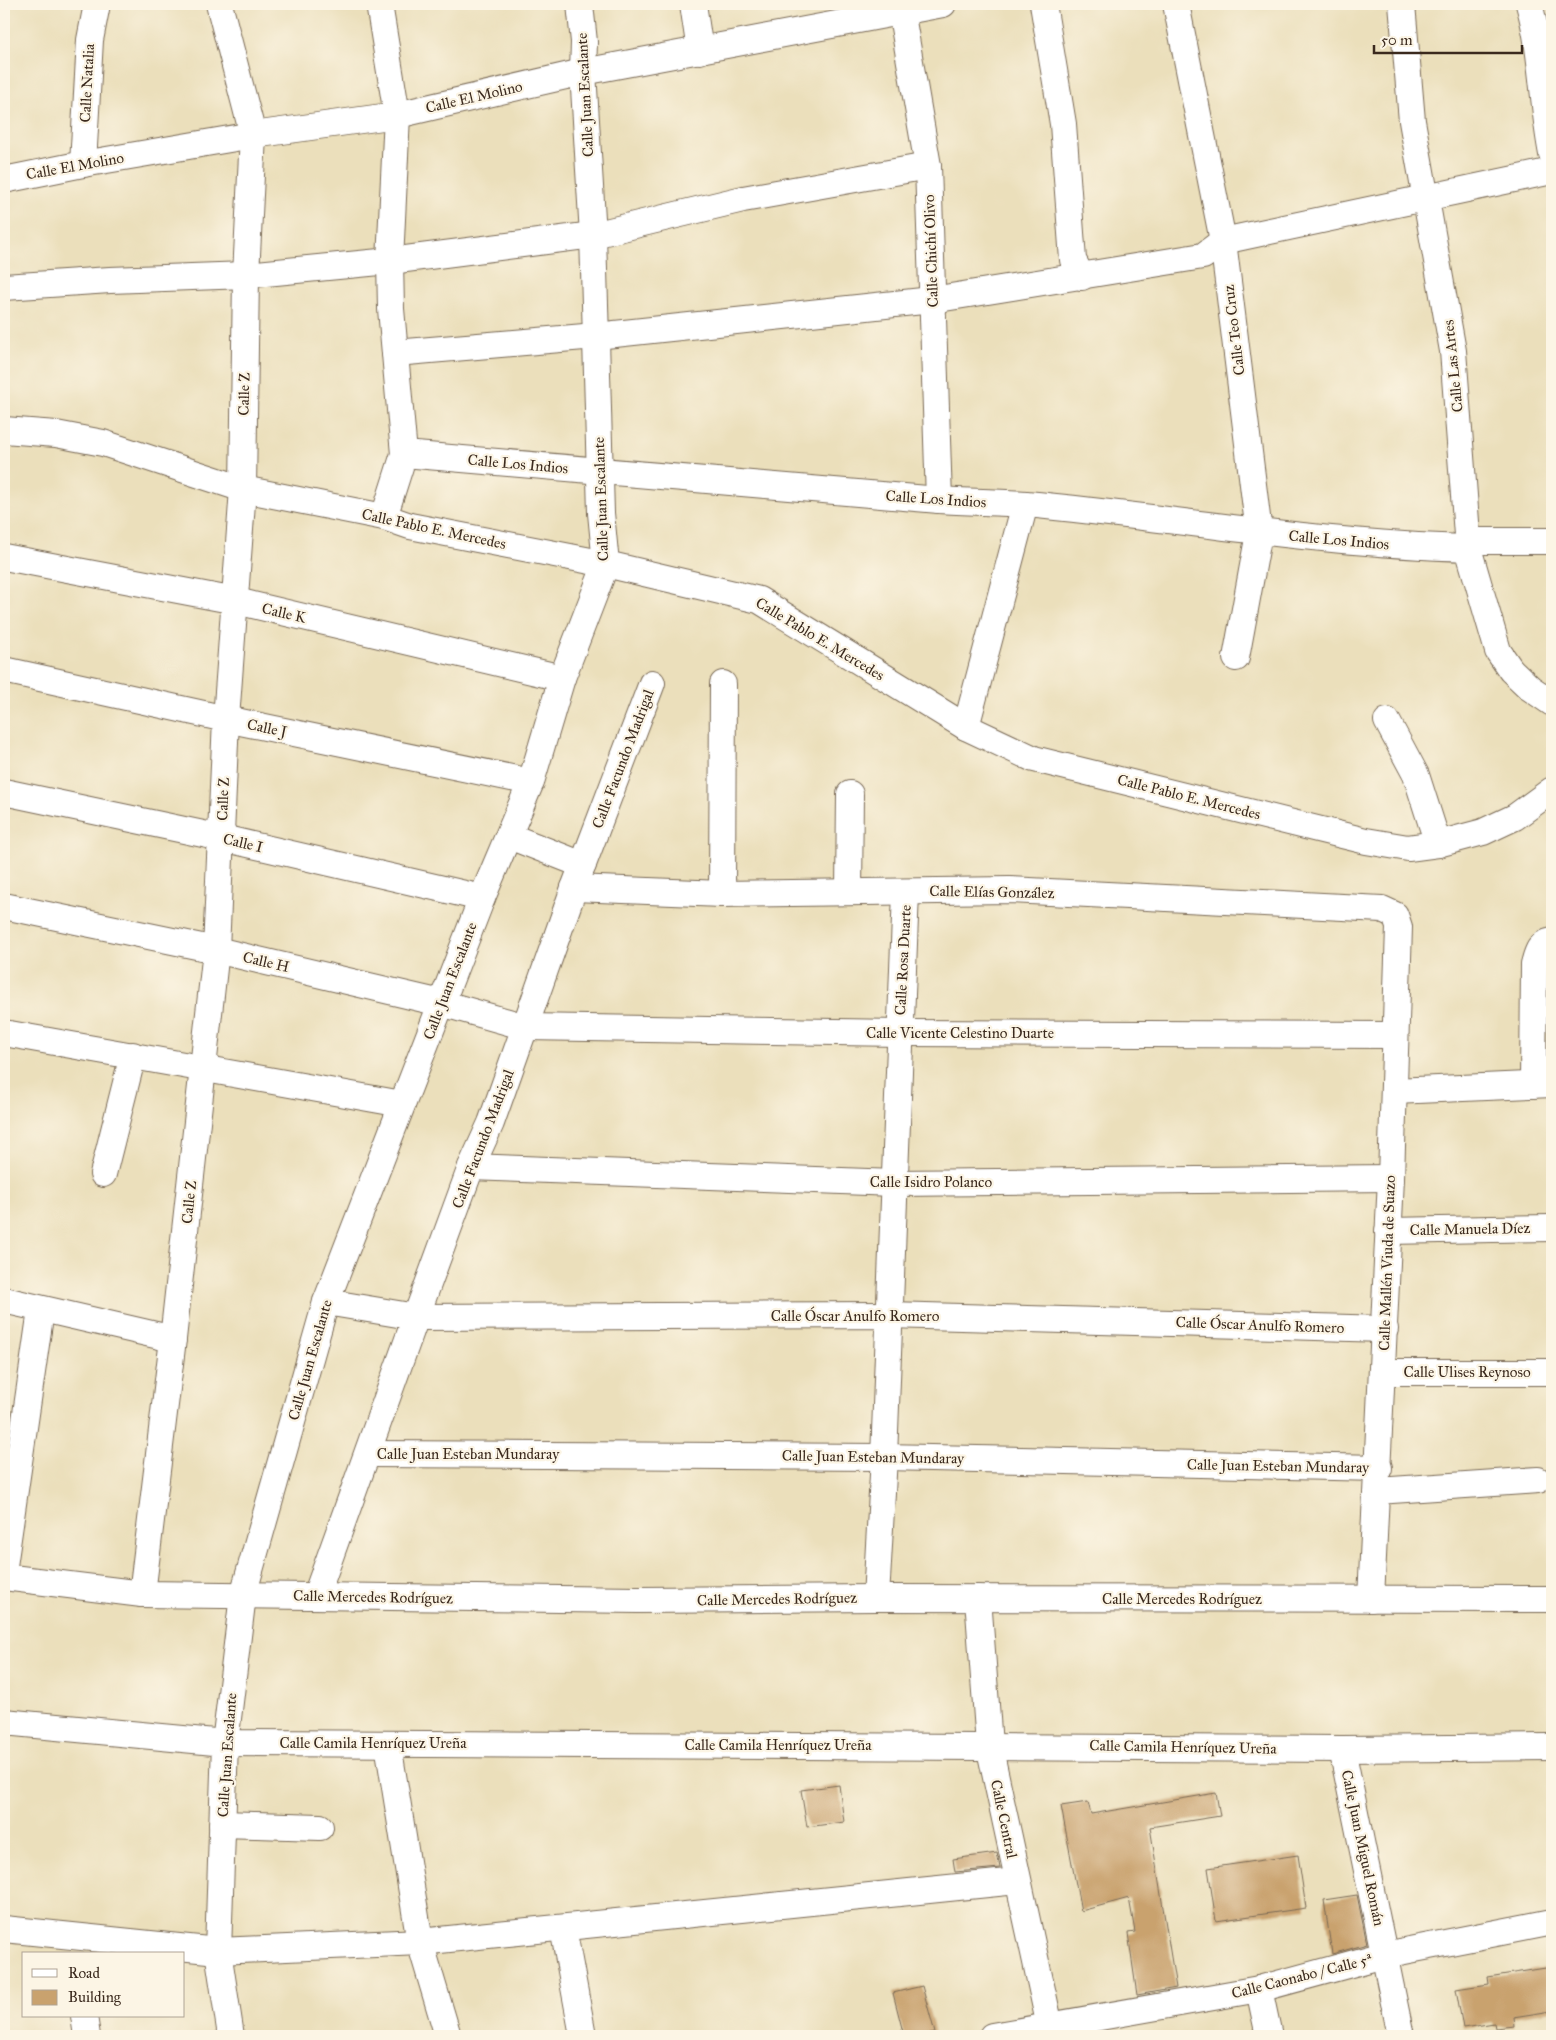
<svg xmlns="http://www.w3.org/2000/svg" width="1556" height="2040" viewBox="0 0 1556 2040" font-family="'IM FELL Great Primer',serif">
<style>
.building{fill:#c9a26e}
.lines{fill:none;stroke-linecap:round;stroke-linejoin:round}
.minor-casing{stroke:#796955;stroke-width:28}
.minor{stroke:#fff;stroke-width:26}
.labels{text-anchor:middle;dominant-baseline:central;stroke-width:4.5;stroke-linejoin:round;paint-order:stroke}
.street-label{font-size:15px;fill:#3b2a1e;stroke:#fcf5e5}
</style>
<rect width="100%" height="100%" fill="#fcf5e5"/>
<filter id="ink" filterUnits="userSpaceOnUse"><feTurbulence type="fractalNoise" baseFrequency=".02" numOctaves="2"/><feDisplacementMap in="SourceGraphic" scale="10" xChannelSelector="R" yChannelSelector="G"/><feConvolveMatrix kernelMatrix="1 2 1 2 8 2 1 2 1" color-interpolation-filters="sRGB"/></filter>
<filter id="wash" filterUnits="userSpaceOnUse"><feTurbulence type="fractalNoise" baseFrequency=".0096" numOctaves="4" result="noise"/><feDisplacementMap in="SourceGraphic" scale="20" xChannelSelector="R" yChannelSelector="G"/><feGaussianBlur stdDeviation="1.12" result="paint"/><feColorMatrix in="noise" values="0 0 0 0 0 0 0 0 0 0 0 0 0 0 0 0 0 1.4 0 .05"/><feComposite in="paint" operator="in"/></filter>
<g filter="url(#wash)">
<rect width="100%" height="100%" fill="#ebdfbb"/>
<g id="blocks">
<!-- building -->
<g class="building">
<polygon points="839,1785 844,1822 807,1827 801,1790"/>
<polygon points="1216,1793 1220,1816 1150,1827 1176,1988 1137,1995 1128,1933 1135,1932 1129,1898 1081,1911 1061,1806 1088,1802 1091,1814"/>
<polygon points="997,1853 1000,1868 955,1872 953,1859"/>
<polygon points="1298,1855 1306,1908 1216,1921 1208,1868"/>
<polygon points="1357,1895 1367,1944 1332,1954 1324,1900"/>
<polygon points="1552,1967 1552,2011 1513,2017 1514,2026 1495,2028 1494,2023 1463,2028 1456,1989 1489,1984 1488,1977"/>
<polygon points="922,1986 935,2033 922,2036 904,2036 893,1993"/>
</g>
</g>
</g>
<g filter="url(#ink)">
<use href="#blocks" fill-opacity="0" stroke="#796955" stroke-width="1"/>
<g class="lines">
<defs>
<g id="minor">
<polyline points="379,4 397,115 390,261 391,309 404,454 384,517"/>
<polyline points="693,4 700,51"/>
<polyline points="900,4 928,166 939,500"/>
<polyline points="1043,4 1063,124 1073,260 1082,277"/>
<polyline points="1176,4 1223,241 1259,533 1236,658"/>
<polyline points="1402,4 1412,121 1453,351 1468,548 1498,651 1511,670 1530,688 1552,703"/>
<path d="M1529,4C1543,53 1542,104 1552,154"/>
<polyline points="83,164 90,40 97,4"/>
<polyline points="4,180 83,164 253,135 397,115 583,72 943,4"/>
<polyline points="4,287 110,280 246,275 390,261 593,235 743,199 928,166"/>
<polyline points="395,353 596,336 932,300 1203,256 1223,241 1552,171"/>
<polyline points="4,430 56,434 103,443 243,489 384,517 410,526 606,564 759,600 966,727 1034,759 1366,841 1408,848 1438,844 1483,832 1515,817 1552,790"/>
<path d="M404,454L939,500C968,502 998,502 1026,504C1174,518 1320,544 1468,548"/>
<polyline points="1467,541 1552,541"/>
<polyline points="4,557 236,601 562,678"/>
<polyline points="4,670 226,719 531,782"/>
<polyline points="1387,721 1416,775 1438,844"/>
<polyline points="966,727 1025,504"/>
<polyline points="4,792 222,838 482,898"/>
<polyline points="509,836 583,865"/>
<polyline points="574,888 722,894 1010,890 1382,909 1395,915 1399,927 1391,1178 1371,1599"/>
<polyline points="849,892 850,794"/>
<polyline points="722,894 723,684"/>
<polyline points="4,906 216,950 441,1003 526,1027 900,1033 1395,1035"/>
<polyline points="4,1033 402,1104"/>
<path d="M1533,1085L1534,964C1537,953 1539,943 1552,941"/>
<polyline points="1394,1091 1552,1084"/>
<polyline points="471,1167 894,1183 1391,1178"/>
<polyline points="103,1174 133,1055"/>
<polyline points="1388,1231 1552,1228"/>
<polyline points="4,1300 173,1339"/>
<polyline points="326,1302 416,1317 889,1315 1385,1329"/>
<polyline points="1383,1372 1552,1372"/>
<polyline points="368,1454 884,1457 1379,1468"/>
<polyline points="1377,1491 1538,1480"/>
<polyline points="4,1566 41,1310"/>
<polyline points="4,1577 142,1594 638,1600 876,1598 1552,1599"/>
<polyline points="142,1594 173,1339 216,950 226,719 243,489 246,275 253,135 219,4"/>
<polyline points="316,1596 416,1317 471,1167 491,1123 574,888 652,683"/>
<polyline points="876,1598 884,1457 906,892"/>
<polyline points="978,1598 989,1745 1052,2036"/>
<polyline points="4,1722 225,1743 1342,1749 1552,1747"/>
<polyline points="388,1744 420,1942 448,2036"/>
<polyline points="1342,1749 1401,2036"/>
<polyline points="222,1824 320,1827"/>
<polyline points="563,1928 582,2030"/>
<polyline points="4,1929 218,1951 420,1942 1017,1881"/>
<polyline points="1259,1989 1269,2036"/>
<polyline points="84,2016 87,2036"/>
<polyline points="231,2036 218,1951 225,1743 243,1595 326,1302 482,898 531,782 562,678 606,564 601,513 593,235 583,72 584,42 580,4"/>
<polyline points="992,2036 1259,1989 1384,1955 1552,1922"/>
</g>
</defs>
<!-- minor casing -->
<use href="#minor" class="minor-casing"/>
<!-- minor -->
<use href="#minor" class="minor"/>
</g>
</g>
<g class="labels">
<!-- street labels -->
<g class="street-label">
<text transform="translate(87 83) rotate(-87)">Calle Natalia</text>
<text transform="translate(585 95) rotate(-93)">Calle Juan Escalante</text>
<text transform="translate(474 97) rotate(-13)">Calle El Molino</text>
<text transform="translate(75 166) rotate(-10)">Calle El Molino</text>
<text transform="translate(931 251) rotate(-92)">Calle Chichí Olivo</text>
<text transform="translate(1234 330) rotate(-97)">Calle Teo Cruz</text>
<text transform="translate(1453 366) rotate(-96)">Calle Las Artes</text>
<text transform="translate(244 394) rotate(-89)">Calle Z</text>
<text transform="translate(518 464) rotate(5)">Calle Los Indios</text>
<text transform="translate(601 499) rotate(-92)">Calle Juan Escalante</text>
<text transform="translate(936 499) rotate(4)">Calle Los Indios</text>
<text transform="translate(434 529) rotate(12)">Calle Pablo E. Mercedes</text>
<text transform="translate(1339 540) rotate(5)">Calle Los Indios</text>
<text transform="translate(284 613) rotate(13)">Calle K</text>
<text transform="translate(820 639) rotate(31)">Calle Pablo E. Mercedes</text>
<text transform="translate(267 728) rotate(12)">Calle J</text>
<text transform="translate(623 759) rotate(-69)">Calle Facundo Madrigal</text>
<text transform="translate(1189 797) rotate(14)">Calle Pablo E. Mercedes</text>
<text transform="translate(223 799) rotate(-88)">Calle Z</text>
<text transform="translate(243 843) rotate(13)">Calle I</text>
<text transform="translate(992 892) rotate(1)">Calle Elías González</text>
<text transform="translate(903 960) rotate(-87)">Calle Rosa Duarte</text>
<text transform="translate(266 962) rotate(13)">Calle H</text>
<text transform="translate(450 981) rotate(-69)">Calle Juan Escalante</text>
<text x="960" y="1033">Calle Vicente Celestino Duarte</text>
<text transform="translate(483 1139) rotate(-69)">Calle Facundo Madrigal</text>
<text x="931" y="1182">Calle Isidro Polanco</text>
<text transform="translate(189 1202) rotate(-84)">Calle Z</text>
<text transform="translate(1470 1229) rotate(-1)">Calle Manuela Díez</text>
<text transform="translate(1387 1263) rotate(-88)">Calle Mallén Viuda de Suazo</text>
<text x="855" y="1316">Calle Óscar Anulfo Romero</text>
<text transform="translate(1260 1325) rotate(2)">Calle Óscar Anulfo Romero</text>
<text transform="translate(310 1360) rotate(-74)">Calle Juan Escalante</text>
<text x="1467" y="1372">Calle Ulises Reynoso</text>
<text x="468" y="1454">Calle Juan Esteban Mundaray</text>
<text transform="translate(873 1457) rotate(1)">Calle Juan Esteban Mundaray</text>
<text transform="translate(1278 1466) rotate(1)">Calle Juan Esteban Mundaray</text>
<text transform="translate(373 1597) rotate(1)">Calle Mercedes Rodríguez</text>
<text transform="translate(777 1599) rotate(-1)">Calle Mercedes Rodríguez</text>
<text x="1182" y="1599">Calle Mercedes Rodríguez</text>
<text x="373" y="1743">Calle Camila Henríquez Ureña</text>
<text x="778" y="1745">Calle Camila Henríquez Ureña</text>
<text transform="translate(1183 1747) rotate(1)">Calle Camila Henríquez Ureña</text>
<text transform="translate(227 1755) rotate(-86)">Calle Juan Escalante</text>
<text transform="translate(1004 1819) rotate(78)">Calle Central</text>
<text transform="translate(1363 1848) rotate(78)">Calle Juan Miguel Román</text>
<text transform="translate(1302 1976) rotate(-14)">Calle Caonabo / Calle 5ª</text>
</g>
</g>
<!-- margin -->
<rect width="1556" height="2040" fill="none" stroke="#fcf5e5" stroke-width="20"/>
<!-- legend -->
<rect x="22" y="1952" width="162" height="65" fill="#fcf5e5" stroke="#afa495"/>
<rect x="32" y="1969" width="25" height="8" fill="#ffffff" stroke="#afa495"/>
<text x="68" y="1978" font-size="15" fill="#3b2a1e">Road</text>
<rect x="32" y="1990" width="25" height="15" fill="#c9a26e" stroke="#afa495"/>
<text x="68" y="2002" font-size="15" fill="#3b2a1e">Building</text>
<!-- scale -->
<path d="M1374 45v8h148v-8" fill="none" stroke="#3b2a1e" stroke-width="2.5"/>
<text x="1381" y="45" font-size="15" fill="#3b2a1e" stroke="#fcf5e5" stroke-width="4" paint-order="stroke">50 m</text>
</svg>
